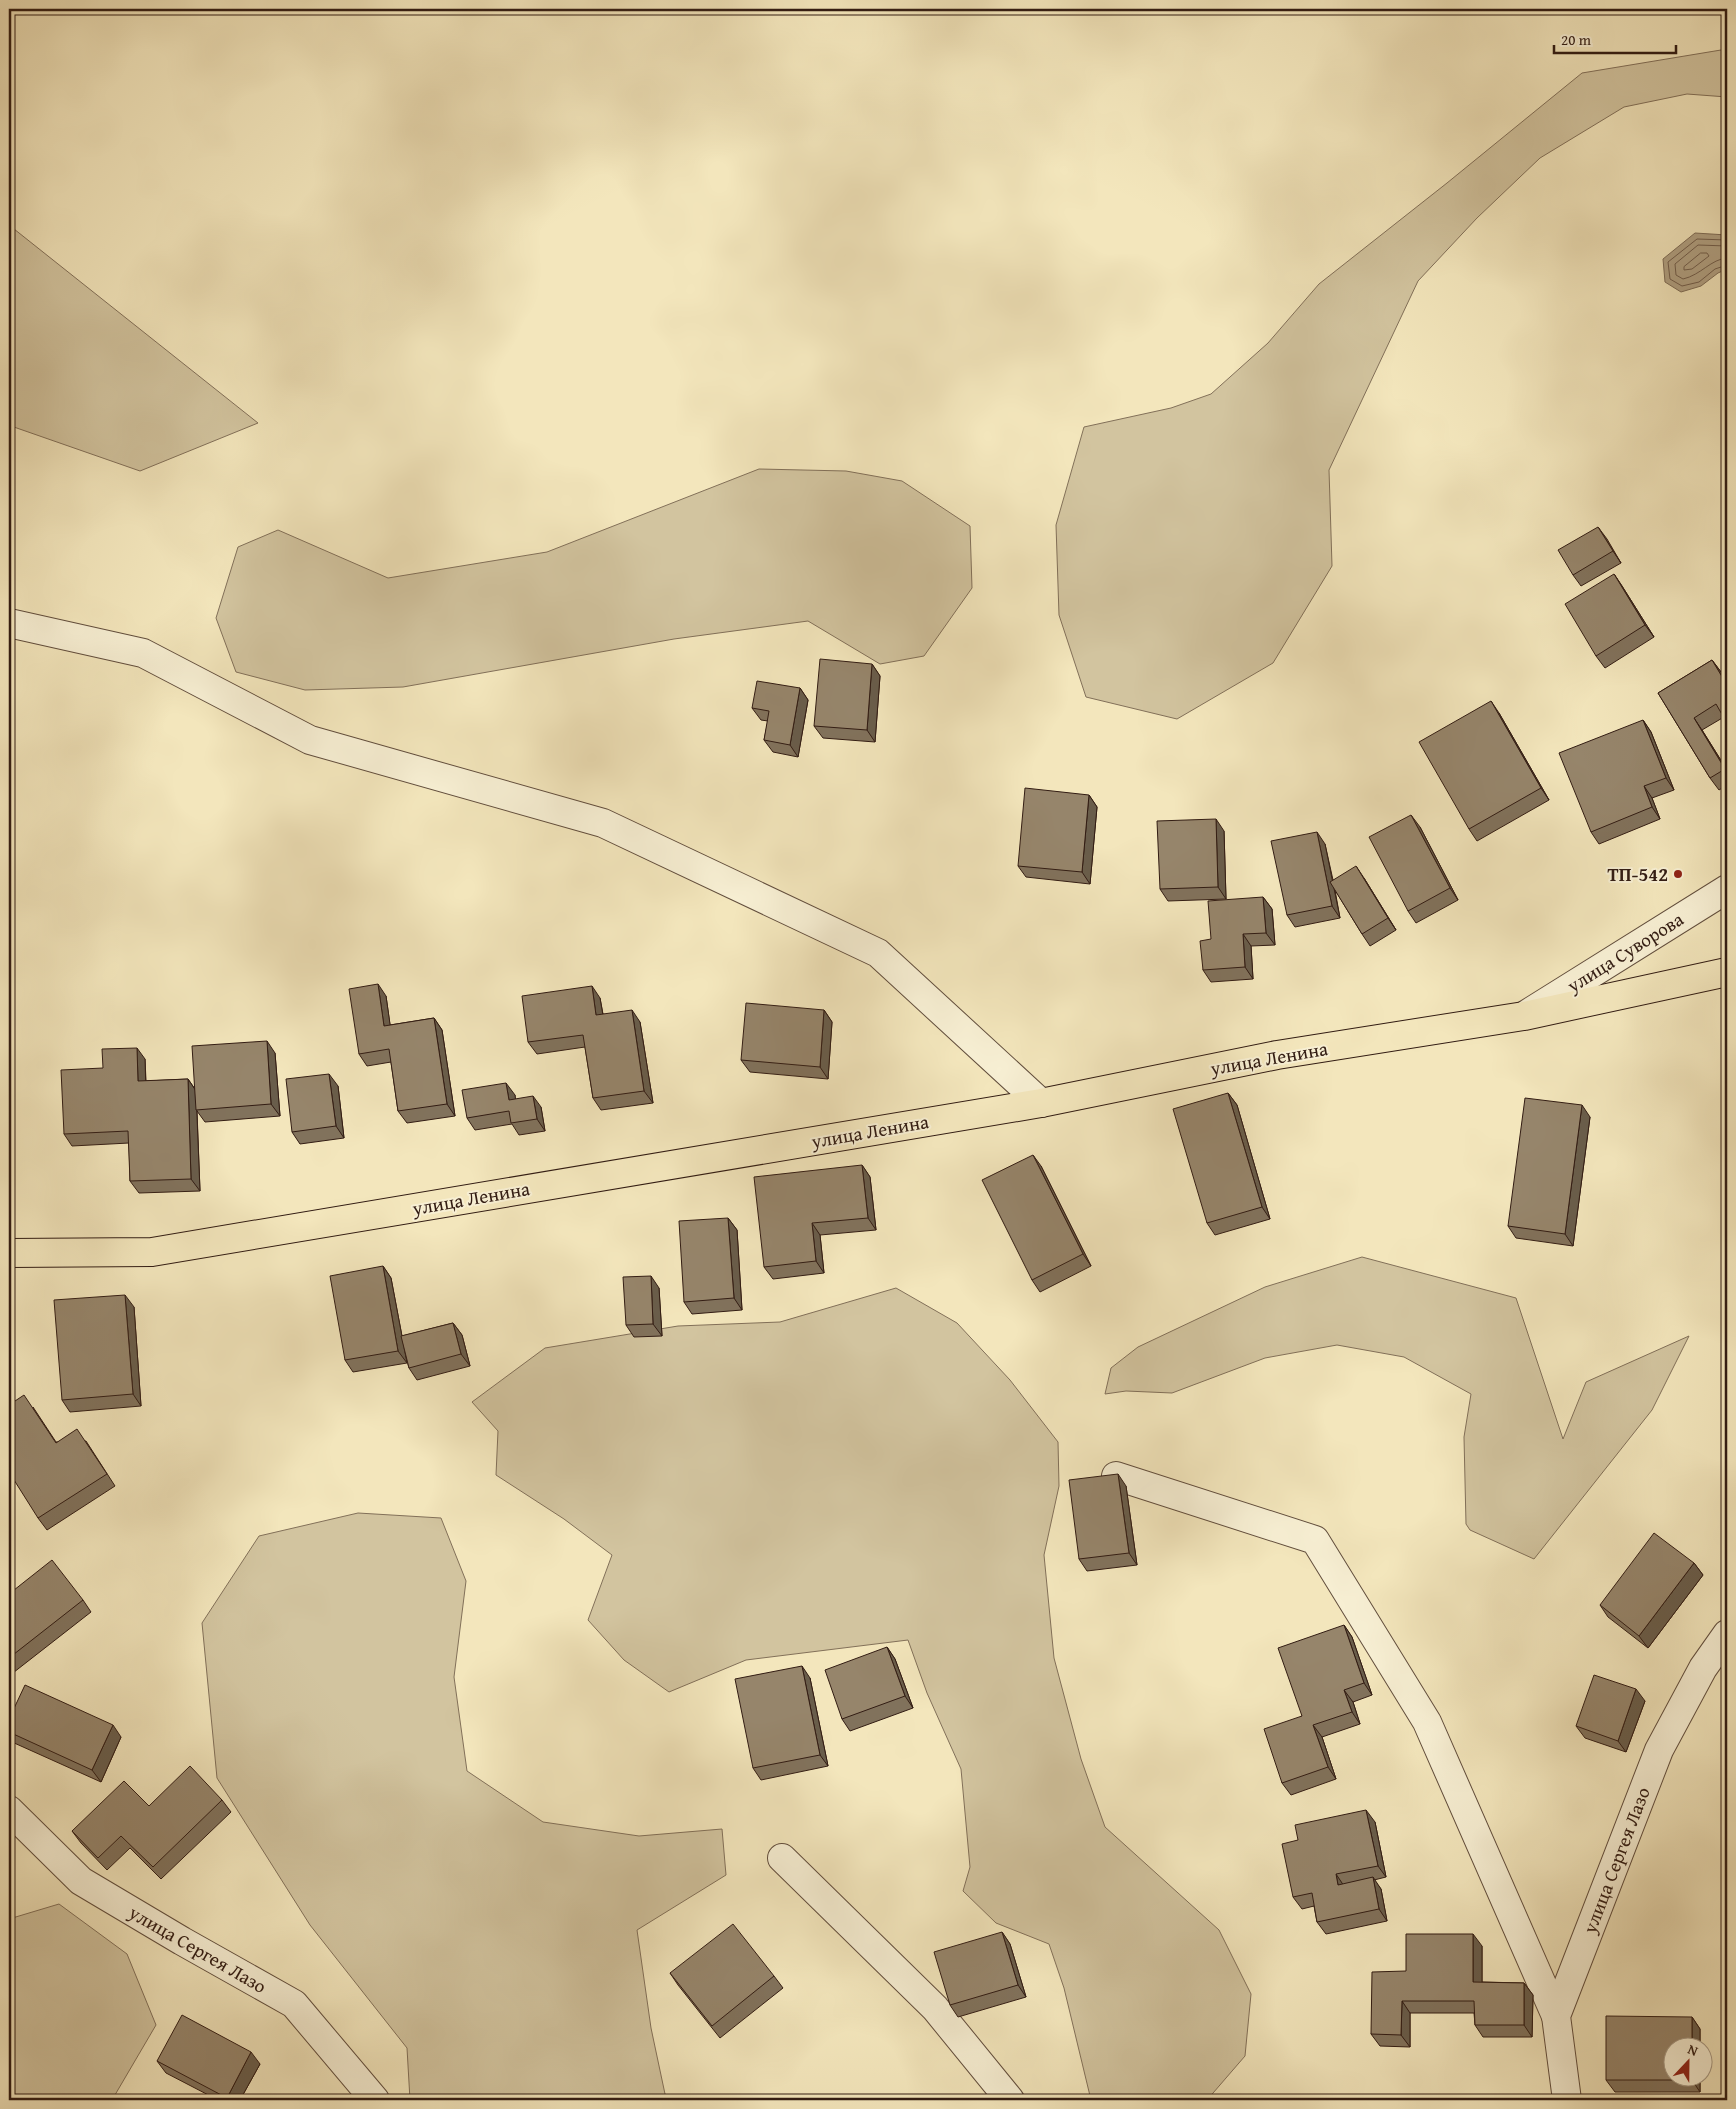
<svg xmlns="http://www.w3.org/2000/svg" width="1736" height="2109" viewBox="0 0 1736 2109" font-family="'Gentium Book Plus',serif">
<style>
.green{fill:#d2c49f;stroke:#827059}
.water{fill:#b1a183;stroke:#7e6c56}
.lines{fill:none;stroke-linecap:round;stroke-linejoin:round}
.shore{stroke:#725e4b;stroke-width:1}
.minor-casing{stroke:#624e3d;stroke-width:30}
.major-casing{stroke:#321c13;stroke-width:30}
.minor{stroke:#f7efd3;stroke-width:28}
.major{stroke:#f3e6bc;stroke-width:28}
.wall{fill:#81725c;stroke:#321c13}
.shaded-wall{fill:#695d4b;stroke:#321c13}
.building{fill:#96856b;stroke:#321c13}
.poi-dot{fill:#8f2418;stroke:#f7efd3;stroke-width:2}
.labels{text-anchor:middle;dominant-baseline:central;stroke-width:4;stroke-linejoin:round;paint-order:stroke}
.poi-label{font-size:19px;font-weight:bold;fill:#321c13;stroke:#f7efd3;text-anchor:end}
.street-label{font-size:19px;fill:#321c13;stroke:#f7efd3}
</style>
<rect width="100%" height="100%" fill="#f3e6bc"/>
<filter id="stains"><feTurbulence type="fractalNoise" baseFrequency=".004" numOctaves="4"/><feColorMatrix values="0 0 0 0 .2 0 0 0 0 .09 0 0 0 0 .02 0 0 0 .5 -.17"/></filter>
<radialGradient id="worn" r=".72"><stop offset=".6" stop-color="#630" stop-opacity="0"/><stop offset="1" stop-color="#630" stop-opacity=".3"/></radialGradient>
<!-- green -->
<g class="green">
<polygon points="1727,49 1727,97 1687,94 1624,107 1540,158 1477,218 1418,281 1329,470 1332,566 1273,663 1177,719 1086,697 1059,615 1056,525 1084,427 1171,408 1211,394 1268,343 1319,284 1447,183 1582,73"/>
<polygon points="9,225 258,423 140,471 11,426 9,424"/>
<polygon points="759,469 846,471 902,481 970,526 972,588 924,656 880,664 808,621 674,639 403,687 305,690 236,672 216,618 238,547 278,530 388,578 547,552"/>
<polygon points="1362,1257 1516,1298 1563,1439 1586,1382 1689,1336 1652,1410 1534,1559 1470,1530 1466,1524 1464,1437 1471,1394 1404,1357 1337,1345 1265,1358 1172,1393 1126,1391 1105,1394 1111,1368 1138,1347 1265,1287"/>
<polygon points="896,1288 957,1323 1010,1380 1058,1442 1059,1486 1044,1555 1054,1658 1081,1759 1105,1827 1219,1930 1251,1994 1245,2056 1207,2100 1091,2100 1064,1988 1049,1944 996,1923 963,1891 970,1867 961,1769 927,1693 908,1640 746,1660 669,1692 624,1660 588,1620 612,1555 564,1519 496,1475 498,1431 472,1402 545,1348 678,1326 780,1322"/>
<polygon points="358,1513 441,1518 466,1581 454,1677 467,1771 543,1822 639,1836 722,1829 726,1875 637,1930 651,2028 665,2094 674,2100 410,2100 407,2048 310,1925 217,1778 202,1623 259,1536"/>
<polygon points="59,1904 127,1954 156,2025 112,2100 9,2100 9,1919"/>
</g>
<!-- water -->
<polygon class="water" points="1695,233 1727,235 1727,269 1718,273 1701,286 1681,292 1665,282 1663,259"/>
<g class="lines">
<!-- shore -->
<g class="shore">
<polyline points="1727,240 1697,239 1668,262 1670,279 1682,286 1699,282 1715,269 1727,265"/>
<path d="M1727,246L1698,245L1675,264L1676,275L1683,279C1701,275 1711,259 1727,258"/>
<polygon points="1701,253 1707,253 1709,256 1692,269 1684,270 1684,267"/>
</g>
<defs>
<g id="minor">
<polyline points="9,623 143,653 310,740 603,823 878,953 1041,1103"/>
<polyline points="1527,1014 1727,889"/>
<polyline points="1116,1476 1315,1540 1427,1722 1556,2016"/>
<polyline points="9,1810 81,1881 182,1941 294,2004 375,2100"/>
<polyline points="782,1858 935,2008 1010,2100"/>
<polyline points="1567,2100 1556,2016 1659,1750 1703,1668 1727,1634"/>
</g>
<polyline id="major" points="9,1253 152,1252 1041,1103 1277,1055 1524,1016 1727,972"/>
</defs>
<!-- minor casing -->
<use href="#minor" class="minor-casing"/>
<!-- major casing -->
<use href="#major" class="major-casing"/>
<!-- minor -->
<use href="#minor" class="minor"/>
<!-- major -->
<use href="#major" class="major"/>
</g>
<!-- wall -->
<g class="wall">
<polygon points="1598,527 1621,563 1581,586 1573,575"/>
<polygon points="1614,574 1622,586 1654,637 1605,668 1596,656"/>
<polygon points="1712,660 1721,672 1724,717 1702,730 1727,770 1727,785 1719,790 1710,778 1658,693"/>
<polygon points="872,664 880,676 875,742 823,738 814,726"/>
<polygon points="800,688 808,700 798,757 773,752 764,740 768,721 761,720 752,708"/>
<polygon points="1499,713 1549,800 1477,841 1469,829"/>
<polygon points="1643,720 1651,732 1674,790 1652,798 1660,819 1599,844 1591,832"/>
<polygon points="1089,795 1097,807 1090,884 1026,877 1018,866"/>
<polygon points="1420,827 1458,900 1416,923 1408,911"/>
<polygon points="1224,831 1226,899 1168,901 1160,889"/>
<polygon points="1325,844 1333,880 1364,878 1396,930 1370,946 1362,934 1335,890 1340,918 1295,927 1287,915"/>
<polygon points="1263,897 1272,909 1275,945 1251,946 1253,979 1211,982 1203,970 1211,939"/>
<polygon points="386,996 390,1025 434,1018 442,1030 455,1116 407,1123 398,1111 391,1062 367,1066 359,1054"/>
<polygon points="600,998 603,1014 640,1022 653,1103 601,1110 593,1098 585,1047 537,1054 528,1042"/>
<polygon points="824,1010 832,1022 828,1079 750,1072 741,1060"/>
<polygon points="275,1053 280,1116 205,1122 197,1111 200,1191 139,1193 130,1181 129,1143 72,1146 64,1134 103,1068 145,1059 146,1081 188,1079 195,1089"/>
<polygon points="338,1086 344,1138 300,1144 292,1132"/>
<polygon points="1228,1093 1237,1105 1270,1219 1215,1235 1207,1223"/>
<polygon points="515,1095 515,1099 541,1107 545,1131 519,1135 512,1124 475,1130 467,1118"/>
<polygon points="1590,1117 1573,1246 1516,1238 1508,1226"/>
<polygon points="862,1165 870,1177 876,1230 820,1235 824,1273 773,1279 764,1267"/>
<polygon points="1041,1166 1091,1266 1040,1292 1032,1280"/>
<polygon points="728,1218 737,1230 742,1310 692,1314 684,1302"/>
<polygon points="383,1266 391,1278 402,1336 453,1323 462,1335 470,1366 417,1380 409,1368 404,1350 407,1363 353,1372 345,1360"/>
<polygon points="659,1288 662,1336 634,1337 626,1325"/>
<polygon points="134,1307 141,1406 70,1412 62,1400"/>
<polygon points="33,1407 56,1442 86,1441 115,1486 47,1530 38,1518"/>
<polygon points="1126,1486 1137,1565 1087,1571 1079,1559"/>
<polygon points="1694,1563 1703,1575 1648,1648 1608,1617 1600,1605"/>
<polygon points="9,1594 83,1600 91,1612 9,1676"/>
<polygon points="1344,1625 1352,1637 1372,1695 1353,1702 1360,1724 1322,1737 1336,1779 1291,1795 1282,1783 1302,1716"/>
<polygon points="887,1647 895,1659 913,1708 850,1731 842,1719"/>
<polygon points="810,1678 828,1766 761,1780 753,1768"/>
<polygon points="1645,1701 1626,1752 1585,1738 1576,1726"/>
<polygon points="9,1719 121,1737 101,1782 12,1742 9,1736"/>
<polygon points="222,1800 231,1812 161,1879 130,1848 107,1870 81,1843 72,1831 149,1806"/>
<polygon points="1375,1822 1386,1877 1374,1880 1381,1889 1387,1921 1326,1934 1317,1922 1314,1906 1302,1909 1293,1897"/>
<polygon points="1002,1932 1010,1944 1026,1997 958,2017 950,2005"/>
<polygon points="1482,1946 1482,1982 1524,1983 1533,1995 1532,2037 1483,2037 1475,2025 1474,2013 1410,2013 1410,2047 1380,2046 1371,2034 1406,1971"/>
<polygon points="670,1973 774,1976 783,1988 720,2038 678,1985"/>
<polygon points="1692,2017 1700,2029 1700,2092 1615,2092 1606,2080"/>
<polygon points="157,2061 260,2064 240,2100 218,2100 166,2073"/>
</g>
<!-- shaded-wall -->
<g class="shaded-wall">
<polygon points="1598,527 1607,539 1621,563 1613,551"/>
<polygon points="1614,574 1622,586 1654,637 1645,625"/>
<polygon points="1712,660 1721,672 1727,683 1727,685"/>
<polygon points="872,664 880,676 875,742 867,730"/>
<polygon points="800,688 808,700 798,757 790,745"/>
<polygon points="1491,701 1499,713 1549,800 1541,788"/>
<polygon points="1694,718 1702,730 1727,770 1727,772"/>
<polygon points="1643,720 1651,732 1674,790 1666,778"/>
<polygon points="1644,786 1652,798 1660,819 1652,807"/>
<polygon points="1089,795 1097,807 1090,884 1082,872"/>
<polygon points="1411,815 1420,827 1458,900 1450,888"/>
<polygon points="1216,819 1224,831 1226,899 1218,887"/>
<polygon points="1317,832 1325,844 1340,918 1332,906"/>
<polygon points="1356,866 1364,878 1396,930 1388,918"/>
<polygon points="1263,897 1272,909 1275,945 1266,933"/>
<polygon points="1243,934 1251,946 1253,979 1245,967"/>
<polygon points="378,984 386,996 392,1038 384,1026"/>
<polygon points="592,986 600,998 605,1027 596,1015"/>
<polygon points="632,1010 640,1022 653,1103 644,1091"/>
<polygon points="824,1010 832,1022 828,1079 820,1067"/>
<polygon points="434,1018 442,1030 455,1116 447,1104"/>
<polygon points="267,1041 275,1053 280,1116 271,1104"/>
<polygon points="137,1048 145,1059 146,1093 138,1081"/>
<polygon points="329,1074 338,1086 344,1138 336,1126"/>
<polygon points="188,1079 196,1091 200,1191 191,1179"/>
<polygon points="506,1083 515,1095 517,1112 509,1100"/>
<polygon points="1228,1093 1237,1105 1270,1219 1262,1207"/>
<polygon points="533,1096 541,1107 545,1131 537,1119"/>
<polygon points="1582,1105 1590,1117 1573,1246 1565,1234"/>
<polygon points="1033,1155 1041,1166 1091,1266 1083,1254"/>
<polygon points="862,1165 870,1177 876,1230 868,1218"/>
<polygon points="728,1218 737,1230 742,1310 734,1298"/>
<polygon points="812,1223 820,1235 824,1273 816,1261"/>
<polygon points="383,1266 391,1278 407,1363 398,1351"/>
<polygon points="651,1276 659,1288 662,1336 653,1324"/>
<polygon points="125,1295 134,1307 141,1406 133,1394"/>
<polygon points="453,1323 462,1335 470,1366 461,1354"/>
<polygon points="1118,1474 1126,1486 1137,1565 1129,1553"/>
<polygon points="1694,1563 1703,1575 1648,1648 1639,1636"/>
<polygon points="1344,1625 1352,1637 1372,1695 1364,1683"/>
<polygon points="887,1647 895,1659 913,1708 905,1696"/>
<polygon points="802,1666 810,1678 828,1766 820,1755"/>
<polygon points="1636,1689 1645,1701 1626,1752 1618,1741"/>
<polygon points="1344,1690 1353,1702 1360,1724 1352,1712"/>
<polygon points="113,1725 121,1737 101,1782 92,1770"/>
<polygon points="1313,1725 1322,1737 1336,1779 1328,1767"/>
<polygon points="1366,1810 1375,1822 1386,1877 1378,1866"/>
<polygon points="1336,1874 1344,1886 1338,1885"/>
<polygon points="1373,1877 1381,1889 1387,1921 1379,1909"/>
<polygon points="1002,1932 1010,1944 1026,1997 1018,1985"/>
<polygon points="1473,1934 1482,1946 1482,1994 1473,1982"/>
<polygon points="1524,1983 1533,1995 1532,2037 1524,2025"/>
<polygon points="1402,2001 1410,2013 1410,2047 1401,2035"/>
<polygon points="1692,2017 1700,2029 1700,2046 1692,2046"/>
<polygon points="251,2052 260,2064 240,2100 229,2100 227,2098"/>
<polygon points="1692,2076 1700,2076 1700,2092 1692,2080"/>
</g>
<!-- building -->
<g class="building">
<polygon points="1598,527 1613,551 1573,575 1558,550"/>
<polygon points="1614,574 1645,625 1596,656 1565,604"/>
<polygon points="1727,656 1727,665 1723,659"/>
<polygon points="820,659 872,664 867,730 814,726"/>
<polygon points="1712,660 1727,685 1727,723 1716,704 1694,718 1725,769 1710,778 1658,693"/>
<polygon points="757,681 800,688 790,745 764,740 769,711 752,708"/>
<polygon points="1491,701 1541,788 1469,829 1419,742"/>
<polygon points="1643,720 1666,778 1644,786 1652,807 1591,832 1559,753"/>
<polygon points="1025,788 1089,795 1082,872 1018,866"/>
<polygon points="1411,815 1450,888 1408,911 1369,837"/>
<polygon points="1216,819 1218,887 1160,889 1157,821"/>
<polygon points="1317,832 1332,906 1287,915 1271,841"/>
<polygon points="1356,866 1388,918 1362,934 1330,882"/>
<polygon points="1263,897 1266,933 1243,934 1245,967 1203,970 1200,941 1211,939 1208,901"/>
<polygon points="378,984 384,1026 434,1018 447,1104 398,1111 389,1049 359,1054 349,989"/>
<polygon points="592,986 596,1015 632,1010 644,1091 593,1098 583,1035 528,1042 522,996"/>
<polygon points="746,1003 824,1010 820,1067 741,1060"/>
<polygon points="267,1041 271,1104 196,1110 192,1046"/>
<polygon points="137,1048 138,1081 188,1079 191,1179 130,1181 128,1131 64,1134 61,1070 103,1068 102,1049"/>
<polygon points="329,1074 336,1126 292,1132 286,1079"/>
<polygon points="506,1083 509,1100 533,1096 537,1119 511,1123 509,1111 467,1118 462,1090"/>
<polygon points="1228,1093 1262,1207 1207,1223 1173,1109"/>
<polygon points="1525,1098 1582,1105 1565,1234 1508,1226"/>
<polygon points="1033,1155 1083,1254 1032,1280 982,1180"/>
<polygon points="862,1165 868,1218 812,1223 816,1261 764,1267 754,1177"/>
<polygon points="728,1218 734,1298 684,1302 679,1221"/>
<polygon points="383,1266 398,1351 345,1360 330,1276"/>
<polygon points="651,1276 653,1324 626,1325 623,1277"/>
<polygon points="125,1295 133,1394 62,1400 54,1300"/>
<polygon points="453,1323 461,1354 409,1368 401,1336"/>
<polygon points="24,1395 56,1443 77,1429 107,1474 38,1518 9,1472 9,1405"/>
<polygon points="1118,1474 1129,1553 1079,1559 1069,1480"/>
<polygon points="1654,1533 1694,1563 1639,1636 1600,1605"/>
<polygon points="52,1560 83,1600 9,1658 9,1594"/>
<polygon points="1344,1625 1364,1683 1344,1690 1352,1712 1313,1725 1328,1767 1282,1783 1264,1729 1302,1716 1278,1648"/>
<polygon points="887,1647 905,1696 842,1719 825,1670"/>
<polygon points="802,1666 820,1755 753,1768 735,1679"/>
<polygon points="1594,1675 1636,1689 1618,1741 1576,1726"/>
<polygon points="25,1685 113,1725 92,1770 9,1732 9,1719"/>
<polygon points="190,1766 222,1800 153,1867 121,1836 98,1858 72,1831 124,1781 149,1806"/>
<polygon points="1366,1810 1378,1866 1336,1874 1338,1885 1373,1877 1379,1909 1317,1922 1312,1893 1293,1897 1282,1844 1298,1840 1295,1825"/>
<polygon points="733,1924 774,1976 712,2026 670,1973"/>
<polygon points="1002,1932 1018,1985 950,2005 934,1952"/>
<polygon points="1406,1934 1473,1934 1473,1982 1524,1983 1524,2025 1475,2025 1474,2001 1402,2001 1401,2035 1371,2034 1372,1972 1406,1971"/>
<polygon points="182,2015 251,2052 227,2098 157,2061"/>
<polygon points="1606,2016 1692,2017 1692,2046 1674,2046 1674,2076 1692,2076 1692,2080 1606,2080"/>
</g>
<!-- markers -->
<circle class="poi-dot" cx="1678" cy="874" r="5"/>
<g class="labels">
<!-- poi labels -->
<g class="poi-label">
<text x="1668" y="874">ТП-542</text>
</g>
<!-- street labels -->
<g class="street-label">
<text transform="translate(1625 952) rotate(-32)">улица Суворова</text>
<text transform="translate(1269 1058) rotate(-10)">улица Ленина</text>
<text transform="translate(870 1131) rotate(-10)">улица Ленина</text>
<text transform="translate(471 1198) rotate(-10)">улица Ленина</text>
<text transform="translate(1616 1860) rotate(-69)">улица Сергея Лазо</text>
<text transform="translate(198 1949) rotate(30)">улица Сергея Лазо</text>
</g>
</g>
<!-- margin -->
<rect width="1736" height="2109" fill="none" stroke="#f3e6bc" stroke-width="30"/>
<rect x="10" y="10" width="1716" height="2089" fill="none" stroke="#321c13" stroke-width="2.5"/>
<rect x="15" y="15" width="1706" height="2079" fill="none" stroke="#321c13"/>
<!-- north arrow -->
<g transform="translate(1688 2062) rotate(22)"><circle r="24" fill="#f7efd3" stroke="#a89b86"/>
<path d="M0-4L9 19L0 12L-9 19Z" fill="#8f2418"/>
<text y="-8" font-size="14" font-weight="bold" text-anchor="middle" fill="#321c13">N</text>
</g>
<!-- scale -->
<path d="M1554 45v8h122v-8" fill="none" stroke="#321c13" stroke-width="2.5"/>
<text x="1561" y="45" font-size="15" fill="#321c13" stroke="#f7efd3" stroke-width="4" paint-order="stroke">20 m</text>
<rect width="100%" height="100%" filter="url(#stains)"/>
<rect width="100%" height="100%" fill="url(#worn)"/>
</svg>
